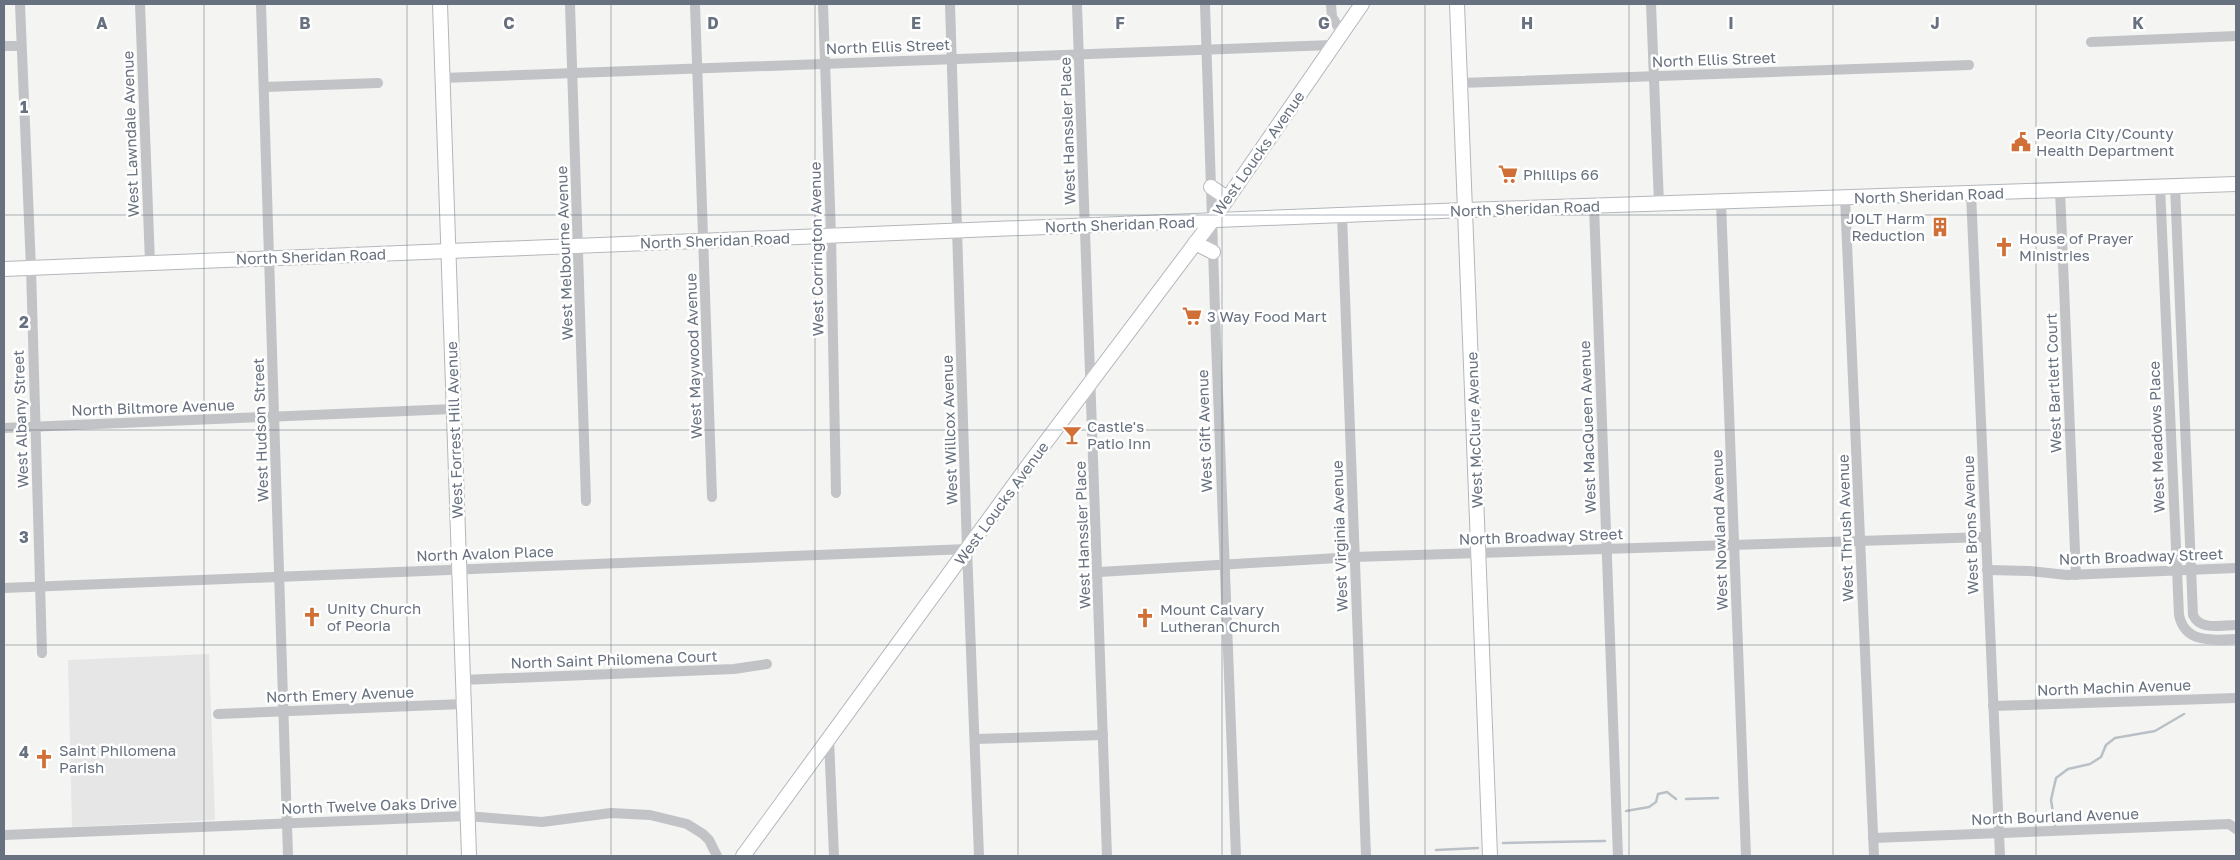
<svg xmlns="http://www.w3.org/2000/svg" width="2240" height="860" viewBox="0 0 2240 860" font-family="'Golos Text',sans-serif">
<style>
.built{fill:#e5e6e5}
.lines{fill:none;stroke-linecap:round;stroke-linejoin:round}
.stream{stroke:#b9c1c6;stroke-width:2.5}
.secondary-casing{stroke:#b3b6bb;stroke-width:16}
.street{stroke:#c1c3c6;stroke-width:10}
.secondary{stroke:#fff;stroke-width:14}
.grid{fill:none;stroke:#67717f;stroke-width:1;stroke-opacity:0.55}
.labels{text-anchor:middle;dominant-baseline:central;stroke-width:5;stroke-linejoin:round;paint-order:stroke}
.street-label{font-size:15px;fill:#67717f;stroke:#fff}
.poi-label{font-size:15px;fill:#67717f;stroke:#fff;text-anchor:start}
.grid-label{font-size:16px;text-anchor:middle;font-weight:bold;fill:#67717f;stroke:#fff;stroke-width:5;stroke-linejoin:round;paint-order:stroke}
</style>
<rect width="100%" height="100%" fill="#f4f5f2"/>
<!-- built -->
<polygon class="built" points="209,654 215,820 72,827 68,660"/>
<g class="lines">
<!-- stream -->
<g class="stream">
<polyline points="1686,799 1718,798"/>
<polyline points="1626,811 1649,807 1656,802 1658,794 1667,792 1676,799"/>
<polyline points="2055,825 2051,800 2056,778 2068,769 2090,764 2101,757 2106,745 2115,738 2155,731 2184,714"/>
<polyline points="1503,843 1605,841"/>
<polyline points="1436,850 1478,848"/>
</g>
<defs>
<g id="secondary">
<polyline points="440,4 469,856"/>
<polyline points="1457,4 1490,856"/>
<polyline points="1211,187 1227,198"/>
<polyline points="1195,243 1213,252"/>
<polyline points="4,269 1465,210 2236,184"/>
<polyline points="743,856 1027,467 1212,221 1362,4"/>
</g>
</defs>
<!-- secondary casing -->
<use href="#secondary" class="secondary-casing"/>
<!-- street -->
<g class="street">
<polyline points="20,4 31,268 42,653"/>
<polyline points="140,4 150,262"/>
<polyline points="261,4 288,856"/>
<polyline points="570,4 586,501"/>
<polyline points="695,4 712,497"/>
<polyline points="823,4 831,235 836,493"/>
<polyline points="950,4 967,549 979,856"/>
<polyline points="1077,4 1107,856"/>
<polyline points="1205,4 1216,341 1236,856"/>
<polyline points="1331,4 1332,17 1342,33"/>
<polyline points="1651,4 1659,204"/>
<polyline points="2091,42 2236,36"/>
<polyline points="4,46 21,46"/>
<polyline points="443,78 1333,45"/>
<polyline points="1460,83 1969,65"/>
<polyline points="264,87 378,83"/>
<path d="M2160,186L2179,615C2185,644 2213,640 2236,639"/>
<path d="M2175,186L2193,615C2200,631 2222,625 2236,625"/>
<polyline points="2060,190 2076,575"/>
<polyline points="1971,193 2000,856"/>
<polyline points="1845,198 1874,856"/>
<polyline points="1721,202 1746,856"/>
<polyline points="1594,206 1618,856"/>
<polyline points="1342,216 1366,856"/>
<polyline points="4,428 453,409"/>
<polyline points="1987,570 2030,571 2067,575 2236,568"/>
<polyline points="1099,572 1354,557 1986,537"/>
<polyline points="4,588 967,549"/>
<polyline points="462,680 734,669 767,664"/>
<polyline points="1993,706 2236,698"/>
<polyline points="218,714 463,704"/>
<polyline points="829,739 834,856"/>
<polyline points="975,739 1103,735"/>
<polyline points="4,835 467,816 542,822 611,813 650,815 687,824 703,834 709,840 717,856"/>
<polyline points="1873,838 2229,824 2236,829"/>
</g>
<!-- secondary -->
<use href="#secondary" class="secondary"/>
</g>
<!-- grid -->
<path class="grid" d="M204,4V856M407,4V856M611,4V856M815,4V856M1018,4V856M1222,4V856M1425,4V856M1629,4V856M1833,4V856M2036,4V856M4,215H2236M4,430H2236M4,645H2236"/>
<!-- icons -->
<defs>
<symbol id="civic-bare" viewBox="-9 -9 18 18"><path d="M-.6-6.5H3V-4.5H.6V-3L4-1V1h2V6H-6V1h2V-1L-.6-3ZM-1.2 2.5V6h2.4V2.5Z" fill="#d07036" stroke="#fff" stroke-width="2.5" paint-order="stroke"/></symbol>
<symbol id="supermarket-bare" viewBox="-9 -9 18 18"><path d="M-6-5.5h2.5l.6 2H6L4.5 2H-2.5L-4.4-4H-6ZM-1.5 3.2a1.3 1.3 0 1 0 .1 0ZM3 3.2a1.3 1.3 0 1 0 .1 0Z" fill="#d07036" stroke="#fff" stroke-width="2.5" paint-order="stroke"/></symbol>
<symbol id="building-bare" viewBox="-9 -9 18 18"><path d="M-4-6H4V6H1V3H-1V6H-4ZM-2.5-4.3h1.7v1.8h-1.7ZM.8-4.3h1.7v1.8H.8ZM-2.5-1h1.7V.8h-1.7ZM.8-1h1.7V.8H.8Z" fill="#d07036" stroke="#fff" stroke-width="2.5" paint-order="stroke"/></symbol>
<symbol id="church-bare" viewBox="-9 -9 18 18"><path d="M-1.2-6h2.4v3.5h3.3v2.4h-3.3V6h-2.4V-.1h-3.3v-2.4h3.3Z" fill="#d07036" stroke="#fff" stroke-width="2.5" paint-order="stroke"/></symbol>
<symbol id="bar-bare" viewBox="-9 -9 18 18"><path d="M-6-5H6L.8 .8V4.5H3.5V6h-7V4.5H-.8V.8Z" fill="#d07036" stroke="#fff" stroke-width="2.5" paint-order="stroke"/></symbol>
</defs>
<g fill-rule="evenodd">
<use href="#civic-bare" x="2007" y="128" width="28" height="28"/>
<use href="#supermarket-bare" x="1494" y="160" width="28" height="28"/>
<use href="#building-bare" x="1926" y="213" width="28" height="28"/>
<use href="#church-bare" x="1990" y="233" width="28" height="28"/>
<use href="#supermarket-bare" x="1178" y="302" width="28" height="28"/>
<use href="#bar-bare" x="1058" y="421" width="28" height="28"/>
<use href="#church-bare" x="298" y="603" width="28" height="28"/>
<use href="#church-bare" x="1131" y="604" width="28" height="28"/>
<use href="#church-bare" x="30" y="745" width="28" height="28"/>
</g>
<g class="labels">
<!-- street labels -->
<g class="street-label">
<text transform="translate(888 46) rotate(-2)">North Ellis Street</text>
<text transform="translate(1714 59) rotate(-2)">North Ellis Street</text>
<text transform="translate(1067 131) rotate(-92)">West Hanssler Place</text>
<text transform="translate(130 134) rotate(-92)">West Lawndale Avenue</text>
<text transform="translate(1258 153) rotate(-55)">West Loucks Avenue</text>
<text transform="translate(1929 195) rotate(-2)">North Sheridan Road</text>
<text transform="translate(1525 208) rotate(-2)">North Sheridan Road</text>
<text transform="translate(1120 224) rotate(-2)">North Sheridan Road</text>
<text transform="translate(715 240) rotate(-2)">North Sheridan Road</text>
<text transform="translate(816 249) rotate(-91)">West Corrington Avenue</text>
<text transform="translate(564 253) rotate(-92)">West Melbourne Avenue</text>
<text transform="translate(311 256) rotate(-2)">North Sheridan Road</text>
<text transform="translate(693 356) rotate(-92)">West Maywood Avenue</text>
<text transform="translate(2053 383) rotate(-92)">West Bartlett Court</text>
<text transform="translate(153 407) rotate(-2)">North Biltmore Avenue</text>
<text transform="translate(20 419) rotate(-92)">West Albany Street</text>
<text transform="translate(1587 427) rotate(-92)">West MacQueen Avenue</text>
<text transform="translate(260 430) rotate(-92)">West Hudson Street</text>
<text transform="translate(454 430) rotate(-92)">West Forrest Hill Avenue</text>
<text transform="translate(949 430) rotate(-92)">West Willcox Avenue</text>
<text transform="translate(1474 430) rotate(-92)">West McClure Avenue</text>
<text transform="translate(1204 431) rotate(-92)">West Gift Avenue</text>
<text transform="translate(2156 437) rotate(-92)">West Meadows Place</text>
<text transform="translate(1001 503) rotate(-54)">West Loucks Avenue</text>
<text transform="translate(1970 525) rotate(-92)">West Brons Avenue</text>
<text transform="translate(1845 528) rotate(-92)">West Thrush Avenue</text>
<text transform="translate(1719 530) rotate(-92)">West Nowland Avenue</text>
<text transform="translate(1082 535) rotate(-92)">West Hanssler Place</text>
<text transform="translate(1339 536) rotate(-92)">West Virginia Avenue</text>
<text transform="translate(1541 536) rotate(-2)">North Broadway Street</text>
<text transform="translate(485 553) rotate(-2)">North Avalon Place</text>
<text transform="translate(2141 556) rotate(-2)">North Broadway Street</text>
<text transform="translate(614 659) rotate(-2)">North Saint Philomena Court</text>
<text transform="translate(2114 687) rotate(-2)">North Machin Avenue</text>
<text transform="translate(340 694) rotate(-2)">North Emery Avenue</text>
<text transform="translate(369 805) rotate(-2)">North Twelve Oaks Drive</text>
<text transform="translate(2055 816) rotate(-2)">North Bourland Avenue</text>
</g>
<!-- poi labels -->
<g class="poi-label">
<text x="2036" y="133">Peoria City/County<tspan x="2036" dy="17">Health Department</tspan></text>
<text x="1523" y="174">Phillips 66</text>
<text x="1925" y="218" text-anchor="end">JOLT Harm<tspan x="1925" dy="17">Reduction</tspan></text>
<text x="2019" y="238">House of Prayer<tspan x="2019" dy="17">Ministries</tspan></text>
<text x="1207" y="316">3 Way Food Mart</text>
<text x="1087" y="426">Castle's<tspan x="1087" dy="17">Patio Inn</tspan></text>
<text x="327" y="608">Unity Church<tspan x="327" dy="17">of Peoria</tspan></text>
<text x="1160" y="609">Mount Calvary<tspan x="1160" dy="17">Lutheran Church</tspan></text>
<text x="59" y="750">Saint Philomena<tspan x="59" dy="17">Parish</tspan></text>
</g>
</g>
<g class="grid-label">
<text x="102" y="29">A</text>
<text x="305" y="29">B</text>
<text x="509" y="29">C</text>
<text x="713" y="29">D</text>
<text x="916" y="29">E</text>
<text x="1120" y="29">F</text>
<text x="1324" y="29">G</text>
<text x="1527" y="29">H</text>
<text x="1731" y="29">I</text>
<text x="1935" y="29">J</text>
<text x="2138" y="29">K</text>
<text x="24" y="113">1</text>
<text x="24" y="328">2</text>
<text x="24" y="543">3</text>
<text x="24" y="758">4</text>
</g>
<!-- border -->
<rect width="2240" height="860" fill="none" stroke="#67717f" stroke-width="10"/>
</svg>
